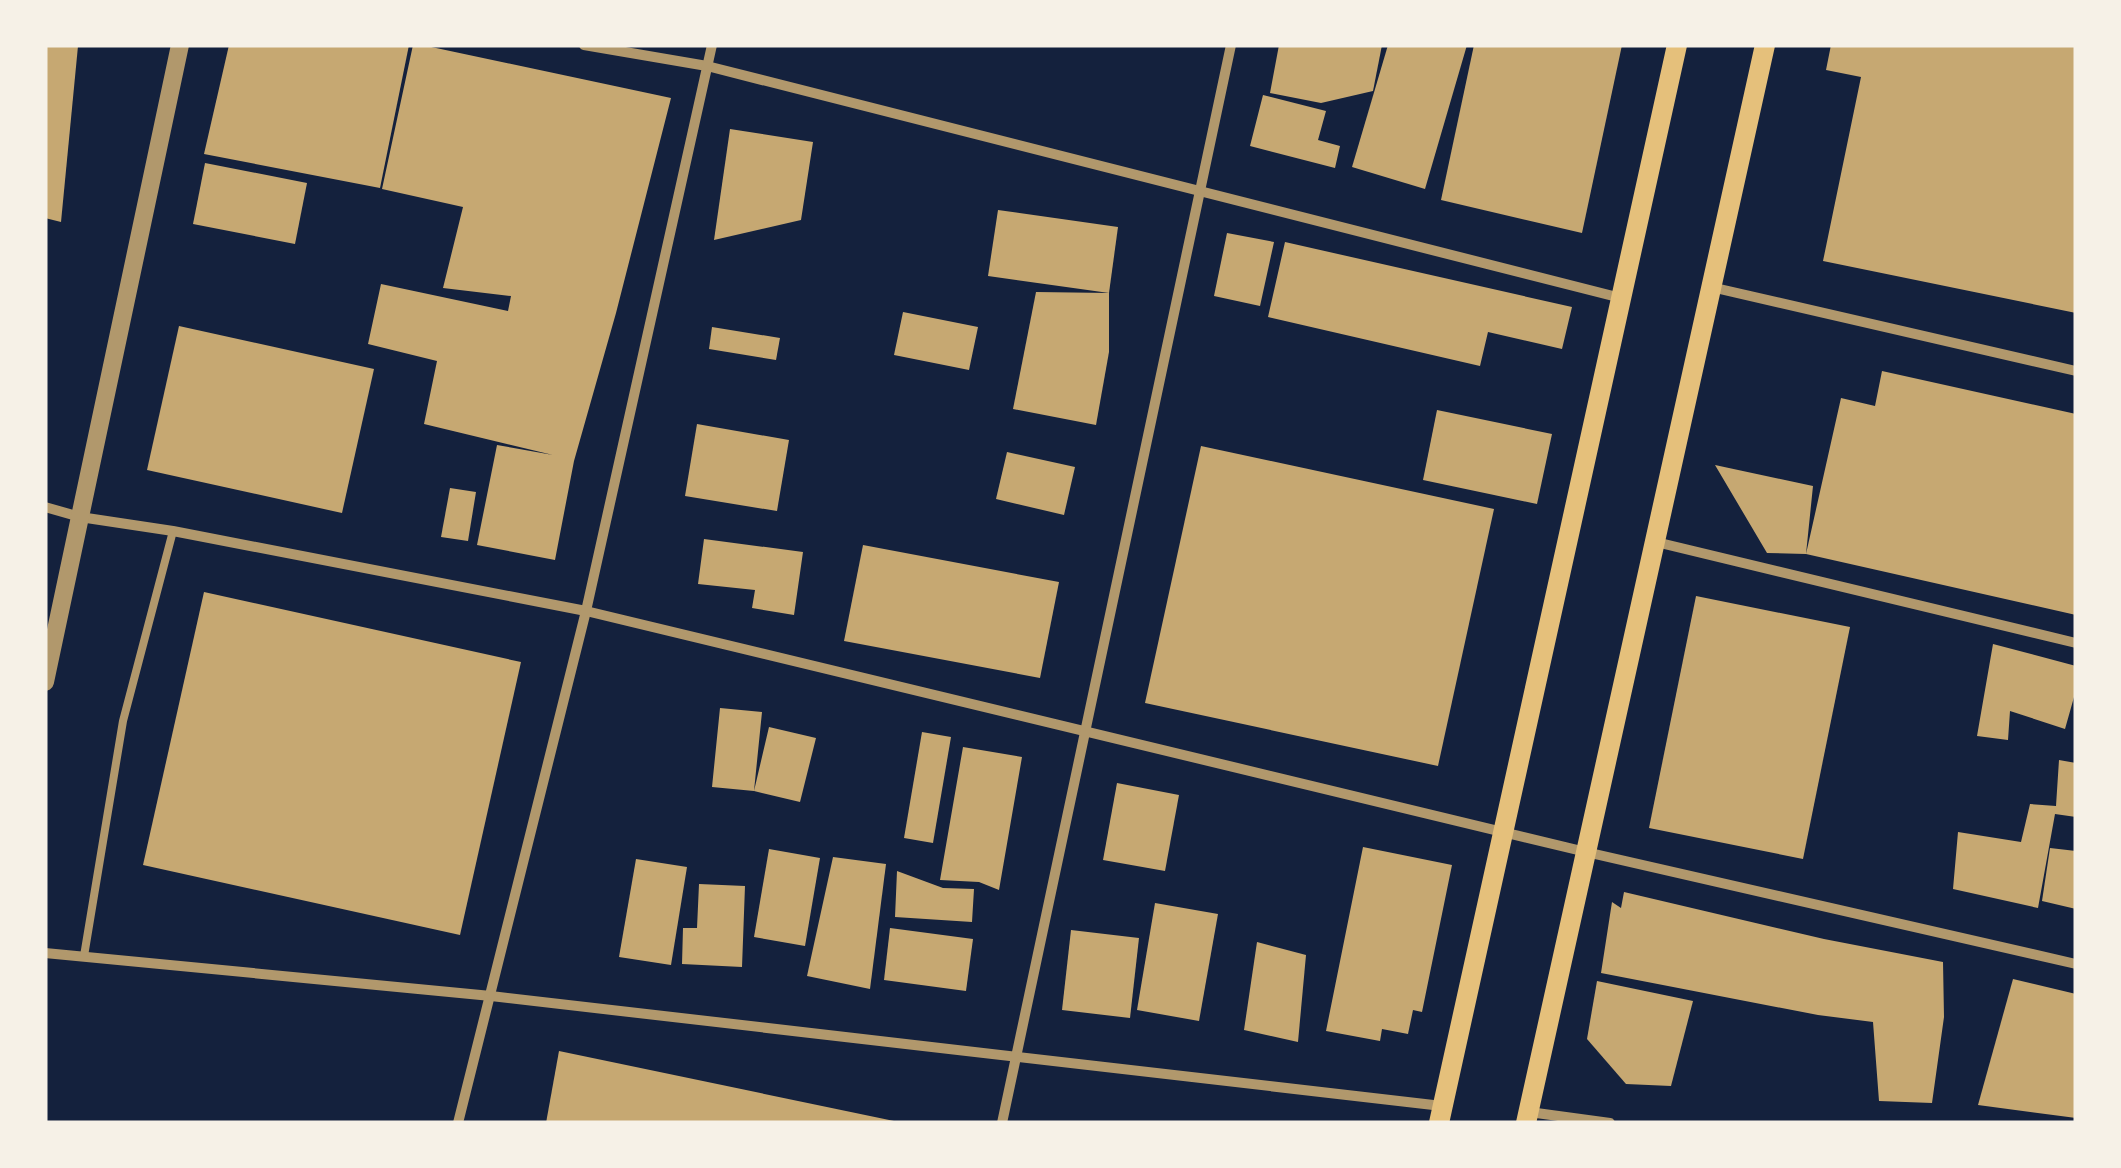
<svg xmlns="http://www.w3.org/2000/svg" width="2121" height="1168" viewBox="0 0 2121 1168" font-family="Rubik,sans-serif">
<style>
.building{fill:#c6a872}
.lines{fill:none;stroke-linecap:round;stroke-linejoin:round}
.service{stroke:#b1986c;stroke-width:8}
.minor{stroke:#b1986c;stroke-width:10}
.tertiary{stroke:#b1986c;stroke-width:18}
.secondary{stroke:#e5c07b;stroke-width:20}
</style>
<rect width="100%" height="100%" fill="#14213d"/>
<!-- building -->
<g class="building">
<polygon points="45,45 78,46 61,222 45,218"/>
<polygon points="229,45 409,45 380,188 204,154"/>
<polygon points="413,45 422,45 671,98 616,313 574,461 555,560 477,545 497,445 553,455 424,424 437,361 368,344 381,284 508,311 511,296 443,288 463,207 382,189"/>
<polygon points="1279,45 1382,45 1373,91 1321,103 1270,93"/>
<polygon points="1388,45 1467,45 1425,189 1352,167"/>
<polygon points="1474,45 1622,45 1582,233 1441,200"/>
<polygon points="1831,45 2076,45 2076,313 1823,261 1861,77 1826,70"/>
<polygon points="1263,95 1326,111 1318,140 1340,146 1335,168 1250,146"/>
<polygon points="730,129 813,142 801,220 714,240"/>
<polygon points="205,163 307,183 295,244 193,224"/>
<polygon points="998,210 1118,227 1109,293 988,276"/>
<polygon points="1227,233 1274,242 1260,306 1214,296"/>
<polygon points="1285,242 1572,307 1562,349 1488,332 1480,366 1268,317"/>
<polygon points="1036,292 1109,293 1109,352 1096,425 1013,409"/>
<polygon points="903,312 978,327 969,370 894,355"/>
<polygon points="179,326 374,369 342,513 147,470"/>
<polygon points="712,327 780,338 776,360 709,349"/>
<polygon points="1882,371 2076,414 2076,615 1806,554 1767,553 1715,465 1813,486 1806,554 1841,398 1875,406"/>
<polygon points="1437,410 1552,434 1537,504 1423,480"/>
<polygon points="697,424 789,440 777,511 685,496"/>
<polygon points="1201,446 1494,509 1438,766 1145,703"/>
<polygon points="1007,452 1075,467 1064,515 996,499"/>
<polygon points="450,488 476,492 468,541 441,537"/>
<polygon points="704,539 803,552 794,615 752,608 755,590 698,584"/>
<polygon points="863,545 1059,582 1040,678 844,641"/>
<polygon points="204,592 521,662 460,935 143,865"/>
<polygon points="1696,596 1850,627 1803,859 1649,828"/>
<polygon points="1993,644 2076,666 2076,690 2065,729 2010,711 2008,740 1977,736"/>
<polygon points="720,708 762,712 754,791 769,727 816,738 800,802 754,791 712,787"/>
<polygon points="922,732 951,737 933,843 904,838"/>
<polygon points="963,747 1022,757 999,890 979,882 940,880"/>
<polygon points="2059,760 2076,763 2076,817 2055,814 2038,908 1953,889 1958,832 2021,842 2030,804 2056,806"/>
<polygon points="1117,783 1179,795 1165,871 1103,860"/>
<polygon points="1363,847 1452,865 1422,1012 1413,1010 1408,1034 1382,1029 1380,1041 1326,1031"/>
<polygon points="2050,848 2076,851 2076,909 2042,901"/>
<polygon points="769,849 820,858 805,946 754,937"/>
<polygon points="833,857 886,864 870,989 807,976"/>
<polygon points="636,859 687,867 671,965 619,957"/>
<polygon points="897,871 943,888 974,889 972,922 895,917"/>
<polygon points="699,884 745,886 742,967 682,964 683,928 697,928"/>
<polygon points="1624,892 1824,939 1943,962 1944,1017 1932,1103 1879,1101 1873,1022 1818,1015 1601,973 1612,902 1621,908"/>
<polygon points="1155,903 1218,914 1199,1021 1137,1010"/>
<polygon points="890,928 973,939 966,991 884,980"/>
<polygon points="1071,930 1139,938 1130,1018 1062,1010"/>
<polygon points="1257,942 1306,955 1298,1042 1244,1030"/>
<polygon points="2013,979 2076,994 2076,1118 1978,1105"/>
<polygon points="1597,981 1693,1001 1671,1086 1626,1084 1587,1039"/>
<polygon points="559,1051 894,1121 894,1123 546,1123"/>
</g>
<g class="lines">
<!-- service -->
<polyline class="service" points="84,956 123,721 173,531"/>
<!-- minor -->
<g class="minor">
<polyline points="584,45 707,66 1621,298"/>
<polyline points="1711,287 2076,371"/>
<polyline points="45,507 80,517 173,531 586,611 1586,852 2076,964"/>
<polyline points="1656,542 2076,643"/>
<polyline points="45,953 491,996 1442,1106"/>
<polyline points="1529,1112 1610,1123"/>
<polyline points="458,1123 586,611 712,45"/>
<polyline points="1002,1123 1231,45"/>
</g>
<!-- tertiary -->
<polyline class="tertiary" points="45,682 180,45"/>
<!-- secondary -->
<g class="secondary">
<polyline points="1439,1123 1677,45"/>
<polyline points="1526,1123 1765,45"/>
</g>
</g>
<!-- border -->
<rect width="2121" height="1168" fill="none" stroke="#f6f1e7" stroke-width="95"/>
</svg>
